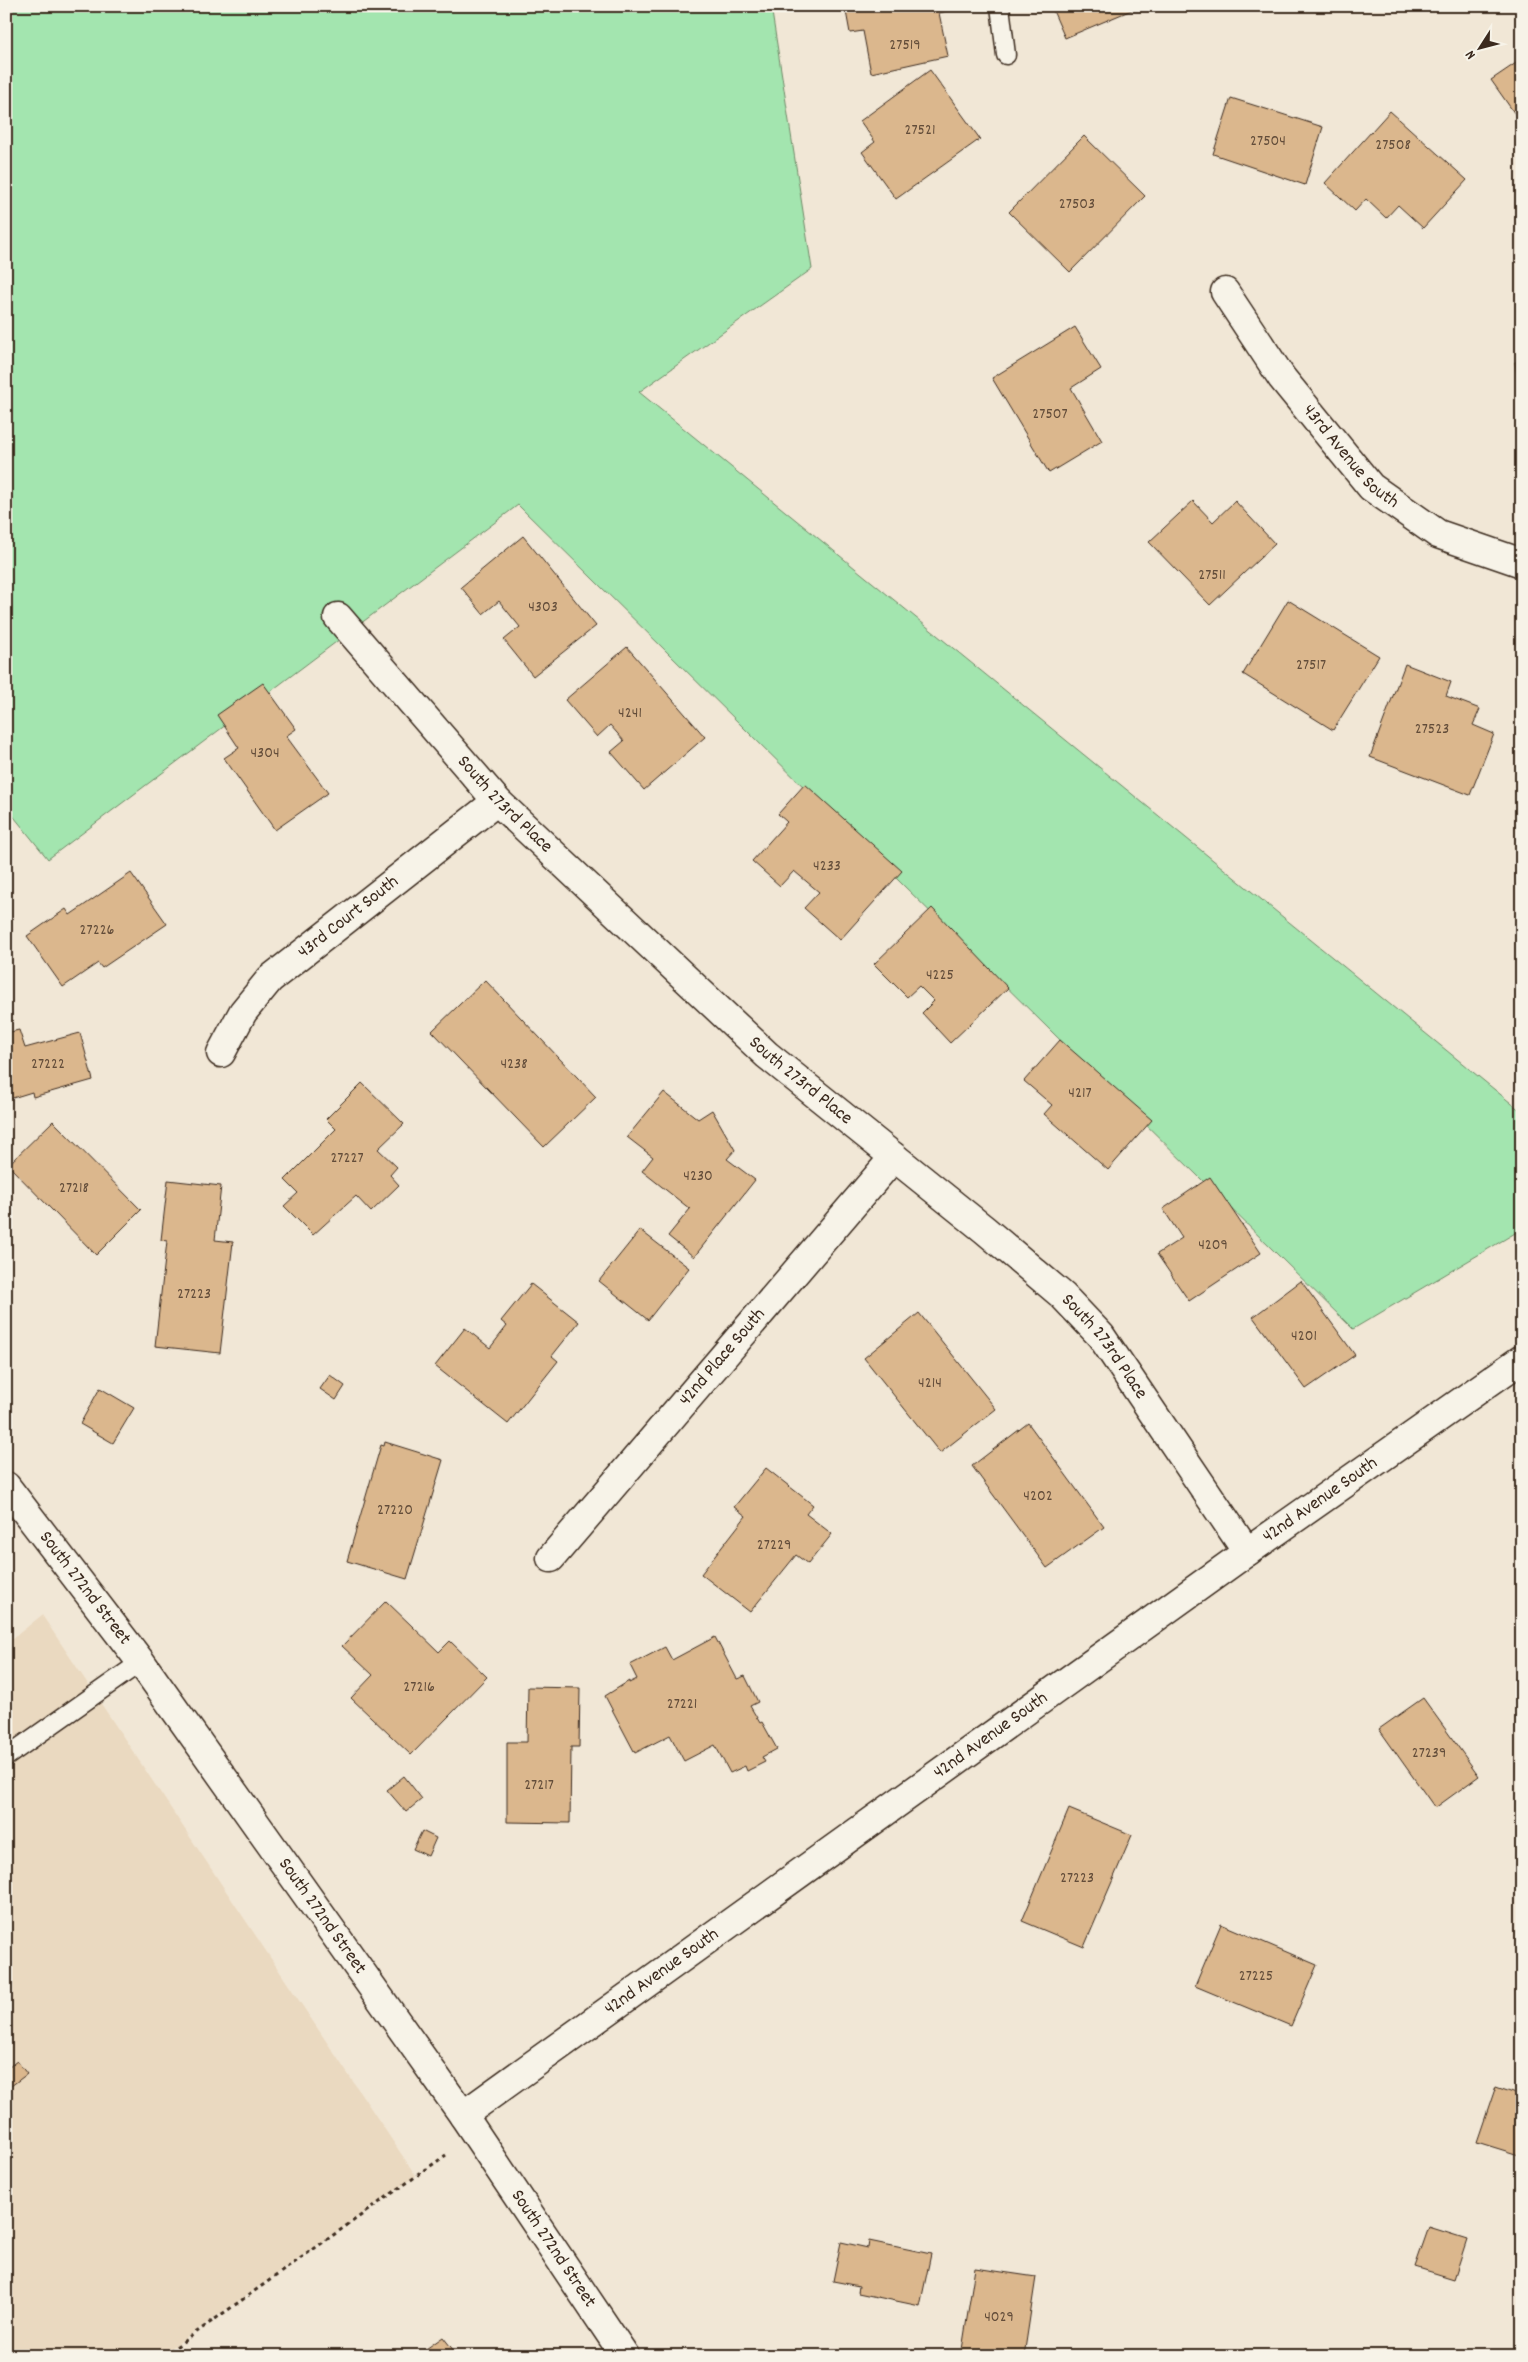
<svg xmlns="http://www.w3.org/2000/svg" width="1528" height="2362" viewBox="0 0 1528 2362" font-family="Dekko,sans-serif">
<style>
.built{fill:#ead9c0}
.green{fill:#a3e5af;stroke:#6f8866}
.building{fill:#dbb78d;stroke:#3b2a1e}
.lines{fill:none;stroke-linecap:round;stroke-linejoin:round}
.service-casing{stroke:#3b2a1e;stroke-width:21}
.minor-casing{stroke:#3b2a1e;stroke-width:31}
.secondary-casing{stroke:#3b2a1e;stroke-width:31}
.path{stroke:#3b2a1e;stroke-width:3;stroke-dasharray:4 4;stroke-linecap:butt}
.service{stroke:#f7f3e8;stroke-width:18}
.minor{stroke:#f7f3e8;stroke-width:28}
.secondary{stroke:#f7f3e8;stroke-width:28}
.labels{text-anchor:middle;dominant-baseline:central;stroke-width:4;stroke-linejoin:round;paint-order:stroke}
.number-label{font-size:16px;fill:#634d3a}
.street-label{font-size:19px;fill:#3b2a1e;stroke:#f7f3e8}
</style>
<rect width="100%" height="100%" fill="#f1e7d6"/>
<filter id="ink" filterUnits="userSpaceOnUse"><feTurbulence type="fractalNoise" baseFrequency=".02" numOctaves="2"/><feDisplacementMap in="SourceGraphic" scale="10" xChannelSelector="R" yChannelSelector="G"/><feConvolveMatrix kernelMatrix="1 2 1 2 8 2 1 2 1" color-interpolation-filters="sRGB"/></filter>
<g filter="url(#ink)">
<!-- built -->
<polygon class="built" points="42,1615 416,2176 160,2356 6,2356 6,1644"/>
<!-- green -->
<polygon class="green" points="6,6 771,6 812,269 639,392 1522,1112 1522,1229 1353,1329 518,505 48,859 6,807"/>
<!-- building -->
<g class="building">
<polygon points="845,6 955,6 955,9 939,13 948,56 871,73 863,31 850,33"/>
<polygon points="1051,6 1141,6 1065,38"/>
<polygon points="1522,59 1522,124 1491,80"/>
<polygon points="930,70 980,139 896,199 862,152 875,142 860,121"/>
<polygon points="1231,98 1323,127 1305,185 1213,154"/>
<polygon points="1390,111 1467,180 1423,228 1398,205 1386,218 1366,199 1355,211 1325,183"/>
<polygon points="1084,136 1145,196 1070,272 1009,212"/>
<polygon points="1075,327 1101,369 1071,388 1102,441 1049,473 992,378"/>
<polygon points="1522,361 1522,414 1515,362"/>
<polygon points="1193,501 1213,522 1235,501 1275,544 1210,605 1149,542"/>
<polygon points="523,536 596,626 533,676 504,640 520,627 499,601 483,614 461,587"/>
<polygon points="1288,600 1379,656 1333,730 1243,674"/>
<polygon points="627,647 705,737 644,790 611,752 624,741 610,725 597,737 565,700"/>
<polygon points="1405,664 1451,682 1446,696 1480,709 1473,725 1494,734 1470,795 1370,757"/>
<polygon points="263,683 296,729 286,736 328,793 275,830 224,758 239,748 217,715"/>
<polygon points="805,784 902,871 840,940 804,908 819,892 794,871 780,886 752,861 787,822 778,814"/>
<polygon points="131,873 167,924 102,968 98,963 63,987 27,936 66,909 70,915"/>
<polygon points="932,908 1008,988 950,1043 922,1013 934,1001 919,986 907,997 874,964"/>
<polygon points="485,980 596,1097 544,1147 432,1031"/>
<polygon points="19,1030 25,1048 80,1033 93,1080 33,1097 32,1092 6,1100 6,1033"/>
<polygon points="1060,1040 1152,1120 1108,1170 1044,1114 1052,1105 1024,1081"/>
<polygon points="362,1083 404,1124 378,1149 397,1167 390,1175 399,1185 371,1212 356,1196 313,1235 284,1206 298,1193 285,1180 336,1129 326,1119"/>
<polygon points="664,1092 698,1119 712,1110 735,1150 727,1159 755,1180 694,1257 668,1236 690,1209 642,1171 653,1157 627,1137"/>
<polygon points="53,1121 141,1210 96,1255 8,1165"/>
<polygon points="1210,1177 1261,1253 1189,1301 1157,1254 1182,1238 1163,1209"/>
<polygon points="168,1180 221,1186 215,1240 233,1242 220,1353 155,1346 167,1241 161,1240"/>
<polygon points="640,1230 689,1268 648,1320 599,1281"/>
<polygon points="1301,1281 1355,1355 1306,1389 1253,1317"/>
<polygon points="531,1284 579,1322 552,1356 558,1361 508,1424 435,1366 465,1328 490,1348 507,1326 501,1321"/>
<polygon points="919,1313 996,1409 940,1453 864,1358"/>
<polygon points="330,1375 345,1386 336,1400 320,1389"/>
<polygon points="100,1388 134,1408 113,1443 80,1424"/>
<polygon points="1028,1423 1104,1527 1047,1568 972,1466"/>
<polygon points="385,1442 443,1460 407,1579 347,1561 381,1445 384,1446"/>
<polygon points="766,1468 813,1505 806,1514 832,1534 808,1564 796,1555 750,1612 701,1574 746,1516 734,1507"/>
<polygon points="386,1601 439,1652 450,1641 487,1677 411,1755 351,1698 373,1675 342,1646"/>
<polygon points="715,1637 737,1679 745,1676 758,1702 750,1706 760,1723 762,1722 777,1749 762,1757 765,1762 747,1771 745,1766 730,1773 715,1745 684,1761 670,1735 635,1753 605,1696 629,1681 629,1683 637,1679 630,1665 665,1647 672,1660"/>
<polygon points="528,1687 580,1688 579,1747 571,1747 570,1823 507,1822 507,1742 527,1742"/>
<polygon points="1423,1698 1479,1776 1435,1808 1379,1729"/>
<polygon points="404,1776 422,1799 406,1812 387,1790"/>
<polygon points="1069,1809 1132,1835 1084,1947 1022,1921"/>
<polygon points="422,1831 436,1838 428,1856 413,1849"/>
<polygon points="1221,1924 1317,1965 1291,2026 1195,1986"/>
<polygon points="17,2061 27,2074 7,2089 6,2069"/>
<polygon points="1496,2086 1522,2095 1522,2156 1477,2142"/>
<polygon points="1429,2227 1467,2239 1454,2279 1415,2267"/>
<polygon points="869,2241 931,2254 920,2306 858,2293 859,2286 833,2281 841,2242 868,2248"/>
<polygon points="975,2268 1036,2277 1024,2356 961,2356"/>
<polygon points="443,2337 458,2356 416,2356"/>
</g>
<g class="lines">
<defs>
<g id="service">
<polyline points="1000,6 1006,55"/>
<polyline points="6,1757 141,1662"/>
</g>
<g id="minor">
<path id="s1" d="M1225,292L1282,378L1371,487L1438,534L1522,563"/>
<path id="s2" d="M338,617L497,801L767,1055L985,1230L1063,1296L1101,1336L1247,1552"/>
<path id="s3" d="M221,1053L243,1012L270,979L497,801"/>
<path id="s4" d="M551,1558L894,1157"/>
<path id="s5" d="M463,2115L1247,1552L1522,1359"/>
</g>
<g id="secondary">
<path id="s6" d="M6,1486L141,1662L463,2115L625,2356"/>
</g>
</defs>
<!-- service casing -->
<use href="#service" class="service-casing"/>
<!-- minor casing -->
<use href="#minor" class="minor-casing"/>
<!-- secondary casing -->
<use href="#secondary" class="secondary-casing"/>
<!-- path -->
<polyline class="path" points="163,2356 446,2155"/>
<!-- service -->
<use href="#service" class="service"/>
<!-- minor -->
<use href="#minor" class="minor"/>
<!-- secondary -->
<use href="#secondary" class="secondary"/>
</g>
</g>
<g class="labels">
<!-- number labels -->
<g class="number-label">
<text x="905" y="45">27519</text>
<text x="920" y="130">27521</text>
<text x="1268" y="141">27504</text>
<text x="1393" y="145">27508</text>
<text x="1077" y="204">27503</text>
<text x="1050" y="414">27507</text>
<text x="1212" y="575">27511</text>
<text x="543" y="607">4303</text>
<text x="1311" y="665">27517</text>
<text x="630" y="713">4241</text>
<text x="1432" y="729">27523</text>
<text x="265" y="753">4304</text>
<text x="827" y="866">4233</text>
<text x="97" y="930">27226</text>
<text x="940" y="975">4225</text>
<text x="48" y="1064">27222</text>
<text x="514" y="1064">4238</text>
<text x="1080" y="1093">4217</text>
<text x="347" y="1158">27227</text>
<text x="698" y="1176">4230</text>
<text x="74" y="1188">27218</text>
<text x="1213" y="1245">4209</text>
<text x="194" y="1294">27223</text>
<text x="1304" y="1336">4201</text>
<text x="930" y="1383">4214</text>
<text x="1038" y="1496">4202</text>
<text x="395" y="1510">27220</text>
<text x="774" y="1545">27229</text>
<text x="419" y="1687">27216</text>
<text x="682" y="1704">27221</text>
<text x="1429" y="1753">27239</text>
<text x="539" y="1785">27217</text>
<text x="1077" y="1878">27223</text>
<text x="1256" y="1976">27225</text>
<text x="999" y="2317">4029</text>
</g>
<!-- street labels -->
<g class="street-label">
<text stroke="none"><textPath href="#s1" startOffset="208">43rd Avenue South</textPath></text>
<text stroke="none"><textPath href="#s2" startOffset="251">South 273rd Place</textPath></text>
<text stroke="none"><textPath href="#s3" startOffset="189">43rd Court South</textPath></text>
<text stroke="none"><textPath href="#s2" startOffset="656">South 273rd Place</textPath></text>
<text stroke="none"><textPath href="#s2" startOffset="1061">South 273rd Place</textPath></text>
<text stroke="none"><textPath href="#s4" startOffset="264">42nd Place South</textPath></text>
<text stroke="none"><textPath href="#s5" startOffset="1055">42nd Avenue South</textPath></text>
<text stroke="none"><textPath href="#s6" startOffset="129">South 272nd Street</textPath></text>
<text stroke="none"><textPath href="#s5" startOffset="650">42nd Avenue South</textPath></text>
<text stroke="none"><textPath href="#s6" startOffset="534">South 272nd Street</textPath></text>
<text stroke="none"><textPath href="#s5" startOffset="245">42nd Avenue South</textPath></text>
<text stroke="none"><textPath href="#s6" startOffset="939">South 272nd Street</textPath></text>
</g>
</g>
<!-- margin -->
<rect width="1528" height="2362" fill="none" stroke="#f7f3e8" stroke-width="25"/>
<rect x="12" y="12" width="1503" height="2337" fill="none" stroke="#3b2a1e" stroke-width="2" filter="url(#ink)"/>
<!-- north arrow -->
<g transform="translate(1480 48) rotate(234)" stroke="#f7f3e8" stroke-width="4" paint-order="stroke">
<path d="M0-4L9 19L0 12L-9 19Z" fill="#3b2a1e"/>
<text y="-8" font-size="14" font-weight="bold" text-anchor="middle" fill="#3b2a1e">N</text>
</g>
</svg>
